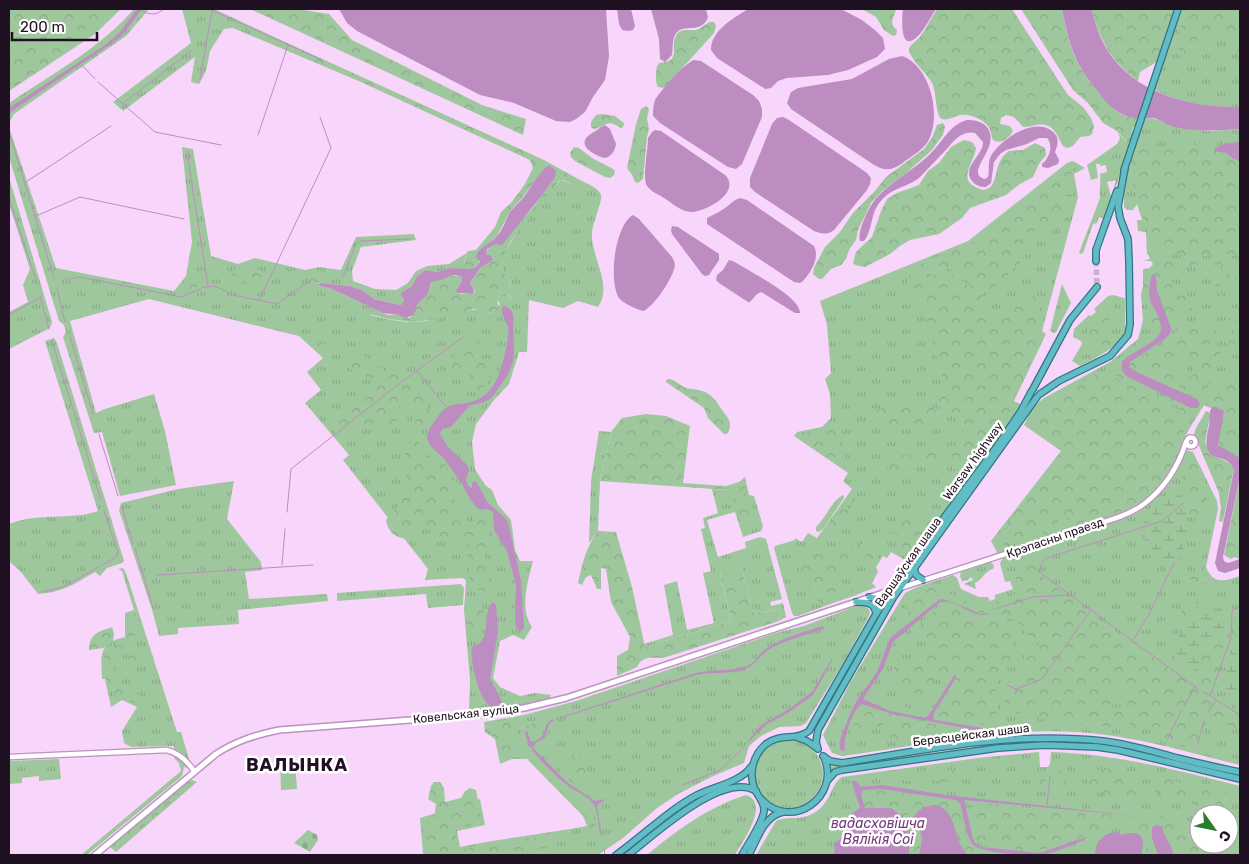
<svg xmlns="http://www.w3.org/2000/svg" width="1249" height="864" viewBox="0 0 1249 864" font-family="Rubik,sans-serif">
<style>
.grass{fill:url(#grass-tufts);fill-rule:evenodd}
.forest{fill:url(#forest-crowns);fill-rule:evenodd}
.wetland{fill:url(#wetland-marsh)}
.cemetery{fill:url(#cemetery-stones)}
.park{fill:#9fc79d}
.water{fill:#bd8cc1}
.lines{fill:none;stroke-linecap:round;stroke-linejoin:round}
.stream{stroke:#bd8cc1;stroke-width:1}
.trunk-tunnel{stroke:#cdaed0;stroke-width:5.5;stroke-dasharray:5.5 3;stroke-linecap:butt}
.tertiary-casing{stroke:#bd92c0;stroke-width:7}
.secondary-casing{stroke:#bd92c0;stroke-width:8}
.trunk-casing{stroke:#317683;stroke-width:8}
.tertiary{stroke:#fff;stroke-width:4.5}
.secondary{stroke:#fff;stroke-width:5}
.trunk{stroke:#62bcc6;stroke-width:5.5}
.labels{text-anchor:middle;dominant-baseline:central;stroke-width:5;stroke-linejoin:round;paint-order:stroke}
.street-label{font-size:12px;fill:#201122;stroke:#fff}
.water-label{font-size:14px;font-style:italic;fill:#75397b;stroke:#fff}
.district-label{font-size:18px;font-weight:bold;letter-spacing:1px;fill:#201122;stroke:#fff}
</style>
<defs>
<pattern id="grass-tufts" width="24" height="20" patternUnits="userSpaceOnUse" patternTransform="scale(1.25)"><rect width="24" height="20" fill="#9fc79d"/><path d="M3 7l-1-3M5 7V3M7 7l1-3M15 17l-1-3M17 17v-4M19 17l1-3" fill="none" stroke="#89aa87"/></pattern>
<pattern id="forest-crowns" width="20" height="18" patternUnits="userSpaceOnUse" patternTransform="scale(1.25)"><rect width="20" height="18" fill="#9fc79d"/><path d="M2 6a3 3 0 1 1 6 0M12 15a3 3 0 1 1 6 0" fill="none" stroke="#89aa87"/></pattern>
<pattern id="wetland-marsh" width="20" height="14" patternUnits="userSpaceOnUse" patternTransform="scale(1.25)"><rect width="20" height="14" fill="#9fc79d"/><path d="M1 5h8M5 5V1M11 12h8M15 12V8" fill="none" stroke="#89aa87"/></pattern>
<pattern id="cemetery-stones" width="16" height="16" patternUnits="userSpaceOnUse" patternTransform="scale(1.25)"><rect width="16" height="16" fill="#9fc79d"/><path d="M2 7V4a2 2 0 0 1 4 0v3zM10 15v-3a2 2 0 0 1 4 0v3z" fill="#89aa87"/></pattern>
</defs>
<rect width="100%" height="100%" fill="#f8d5fb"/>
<!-- grass -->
<g class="grass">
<path d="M134,9H149L126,36L14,114L9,123V103C49,76 103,46 134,9Z"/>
<polygon points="182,9 214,9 296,47 292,49 297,55 233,28 224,29 210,51 206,71 199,84 191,82 195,57 123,111 113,102 191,43"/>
<path d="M1181,9H1240V107C1211,108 1179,103 1153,89Z"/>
<path d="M1152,118L1178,128L1208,131L1240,129V458L1217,441L1224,411L1213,407L1211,408L1204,405C1198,415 1191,425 1186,435C1183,441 1182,448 1180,454C1167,483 1150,501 1121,513L998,554L991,541L1061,451L1024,425L1032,408L1044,398L1110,362L1138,339L1143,320L1141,295L1143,286V269L1150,268L1153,264L1151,261H1143L1150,259L1149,255H1147L1146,232L1138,231L1137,220H1142L1137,204L1133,210H1127L1124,207C1122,176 1135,148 1143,119Z"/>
<path d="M9,127L56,268L174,291L186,276L192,242L182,147L193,149L211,256L238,264L255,258L305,270L319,267L341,270L356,237L414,234L416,240L361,247L352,271L353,281L375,289L396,290L408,283L416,271L427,266L449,264L467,253C464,257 464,266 467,270L450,268L438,272L425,270L417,276L412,286L402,292V297L404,300L401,305L374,299L364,291L350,286L318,283L319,285L332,289L373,308L370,311L371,315C385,319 400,322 414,322C439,322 468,302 491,313L500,304L497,300L502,294H507L511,299H518L519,297L518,291C507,287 511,283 507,276C504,271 500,269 501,262C503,247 548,191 561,180L575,185L580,180C586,183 599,188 601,195C603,201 591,225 592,236C592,258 613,286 598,307L578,301L563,308L529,300L527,352H519L509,384L494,400L476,424L472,442L475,469L485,485L492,490L498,505L511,520L515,550L520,561H533C528,580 519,609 532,627L524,640L513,635L500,641L493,678L500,687L520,696L535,693L551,695L549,699L514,708L475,713L469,711L470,679L464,610L466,580L462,578L425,580L428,569L343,460L349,455L305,403L321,390L307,372L323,358L299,336L149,299L70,321L96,413L105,409L154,394L165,431L176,485L120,496L102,432L94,433L63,337L66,332L64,325L59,321L9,157Z"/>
<path d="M1118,133L1130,145L1114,193L1112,195L1116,180L1107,182L1112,199L1104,219L1099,217L1097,223L1093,224L1083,253L1081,254L1079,253L1100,198C1099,190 1101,183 1100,174L1107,172L1106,165L1100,166V164H1096L1098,178L1091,180L1087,165L1117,144L1120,138Z"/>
<path d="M1073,161L1085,168L1074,174L1078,197L1042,331L1046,334L1014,401L1020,404C1016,417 998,444 989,454C978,465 972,470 966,486L910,558L905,560L891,552L887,558L883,556L876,567L878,572L872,583L876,587L874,588L798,616H794L792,613L774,548L775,546L795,540V538L802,542L808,533L817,538L852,489L843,481L848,473L794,436L797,432L822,427L831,418L830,394L825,379L831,373L827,325L820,301L968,241L1067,163Z"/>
<polygon points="9,177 52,322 50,328 9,349 9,312 28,302 23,285 30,269 9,204"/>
<polygon points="1062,284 1071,303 1056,332 1054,333 1050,331"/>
<path d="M1113,295L1124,298L1125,300V333C1114,350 1097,357 1080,366L1072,361L1082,344L1081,341L1073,337L1074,329L1089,315L1091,316L1096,312L1094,309L1108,296Z"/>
<path d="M54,338L57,343L124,561L122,563L107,568L100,576L95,572C74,584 64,592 38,594L21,572L9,561V524C38,512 69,521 98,511L45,341Z"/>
<polygon points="599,431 611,432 600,481 598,531 589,543 591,481"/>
<path d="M1186,450L1193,452L1217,501L1218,509L1206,567C1213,585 1225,581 1240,576V765C1186,752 1132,735 1076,732C1000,727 918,746 842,756L832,753L823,735L851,681L905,593L917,587L953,575L957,578L961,589L979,597H988L990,601L995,599V595L1013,589L1010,581L1005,582L1000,563L1003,558L1038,547L1135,512C1151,502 1166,488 1176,472C1180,465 1182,456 1186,450Z"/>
<polygon points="745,477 749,495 754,496 763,526 761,531 743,537 735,512 707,520 718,557 746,548 745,542 760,537 766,539 782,599 770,602 771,606 783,603 786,617 779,621 776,610 754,613 741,567 720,574 731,621 645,647 644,644 673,635 664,585 677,581 687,630 714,623 703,573 711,571 701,529 705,528 703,518 718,513 712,489 727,490 726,486 739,482"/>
<polygon points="234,481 227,519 261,562 262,570 245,572 249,599 327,594 328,601 238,610 239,624 178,628 178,634 159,636 153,613 119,510 121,503 178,489"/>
<path d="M991,562L994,566L993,569C983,572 984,579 975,583L976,589L964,584L973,580L971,577L968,580L962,581L960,576L961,572Z"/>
<path d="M123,568L126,573L177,732H181L190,762L187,768L184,767L182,776L87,855H81L181,771L179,763L174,758V746L131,747L124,743L122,731L137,707L122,700L111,707L105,679H102C101,655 98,643 125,637V613L134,610L122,571L118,569Z"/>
<polygon points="461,584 464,588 463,605 428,608 426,594 337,601 337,593"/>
<path d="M856,606C862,605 868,605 870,612L869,616L844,662L806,723L801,726L779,727L761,736L749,746L744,763L711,777L678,794L657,808L623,838L598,855H420L423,854L420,818L480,799L485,825L457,831L460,847C502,838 545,834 587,826L583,816L527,759H512L500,764L495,739L485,732L484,722L524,715L576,701L779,632L804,626Z"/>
<circle cx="789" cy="774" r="34"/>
<path d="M1034,741H1071L1129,748L1240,775V776C1197,766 1153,754 1109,747C1069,740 1028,742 989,747L832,772L831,764L837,766L1012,742Z"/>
<path d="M1039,752L1040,767H1048L1050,764L1051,752C1115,754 1178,770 1240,786V855H756L776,821C790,815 802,822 817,811C831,801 832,782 842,777L978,758ZM1199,814H1229V844H1199Z"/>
<polygon points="59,759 61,779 39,781 39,776 22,778 22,783 9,784 9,761"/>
<polygon points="192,780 197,782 116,852 110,847 112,844 188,781 189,782"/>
<path d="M746,795C771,803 742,842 735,855H647C677,830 708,807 746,795Z"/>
</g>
<!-- forest -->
<g class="forest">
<polygon points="9,9 121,9 95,34 9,91"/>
<polygon points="250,9 297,9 329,14 352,40 482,105 526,119 523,135"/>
<path d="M862,9H896C894,18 888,23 897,30L896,35L893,36L884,30L876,17Z"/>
<path d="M937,9H1012L1068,95L1083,107L1091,118L1094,126L1092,134L1089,136L1080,137L1073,146L1067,148L1063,146C1056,133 1053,122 1036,125C1031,126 1028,127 1023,127L1014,117L1006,115L1001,118L1000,124L1010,126L1013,131C1009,138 1001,145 993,140C991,135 991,130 988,126C982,118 966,112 957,116C952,117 948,121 942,119C935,116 937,92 932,83C928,75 908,57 909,49C910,45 916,41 919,38C926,29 931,18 937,9Z"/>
<path d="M1021,9H1062C1069,46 1074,63 1098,92C1105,100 1112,108 1121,114C1127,117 1133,115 1139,118L1136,127H1133L1132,132H1134L1130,145L1117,131L1103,123L1088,103L1073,90Z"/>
<path d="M1091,9H1176L1158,61L1140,72L1138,81C1110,60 1101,42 1091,9Z"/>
<path d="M1185,9H1240V37C1199,32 1205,29 1187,67L1182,69L1180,66C1180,44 1176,30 1185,9Z"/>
<path d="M710,22H714L716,25L714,33L667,85L663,88L658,87C655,83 655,68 659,63C684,61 668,47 677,34C682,28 690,31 696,30C702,28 705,24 710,22Z"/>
<path d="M294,46L544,160L580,180V183L577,186L563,180L559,181L510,242L502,259L501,268L508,277L510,286L520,293L518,299L513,300L507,294H502L497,300L499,309L493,313L473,309L442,318L414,322L388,319L370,314V311L373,308L388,315H398L409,318L411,317L418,303L426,295L431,282L450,275L462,277V281L457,288L460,294H473L475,291L470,283L480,268L493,260V257L486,254C487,248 493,243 498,244L531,210L546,190L545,168L522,198L511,210L497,236L480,250L479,264L473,269L467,270C463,265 465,256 468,251L476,250L495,227L501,212L511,203L525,184L533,168L530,160L361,82L297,55L292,51Z"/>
<polygon points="646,106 649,109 647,118 649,129 647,137 643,179 638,183 635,182 632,175 627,168 636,124 641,109"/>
<path d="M602,114L615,116L624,123L623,127L621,128C606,118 607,126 594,129L591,127V122L596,115Z"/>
<polygon points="943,123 945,127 943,135 931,151 905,174 882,191 871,203 858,230 856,240 849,250 846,259 841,265 831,269 822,279 819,279 813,274 814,268 825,247 840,232 853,213 874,192 886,177 924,149 932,138 937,125"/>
<path d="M964,140L972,142L976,148C974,164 954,182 983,190C1002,187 990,164 1009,151L1023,150L1035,143L1045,148L1046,155L1039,164L1033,177L1020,184L1006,195L970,208L962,218L939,234L910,240L900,246L890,254L865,267L855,265L853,263L856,252L872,237L881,211L887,199L897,193L919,185L928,171L939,163L951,147Z"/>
<path d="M1186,140L1193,141L1194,145L1205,147L1211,144L1217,152C1227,152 1231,159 1240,161V255L1230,256L1227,253C1208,257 1186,258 1167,251L1168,248L1166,247L1164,249L1151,244L1128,169L1133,154L1151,145L1176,148L1181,147Z"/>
<polygon points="574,147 579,148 592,158 613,169 615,171 614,175 610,178 605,177 575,161 571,157 570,153"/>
<path d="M1072,165L1073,167L1071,176L1073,195L1070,198L1067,197L1063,190L1060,189C1053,193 1051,201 1057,207L1068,202L1073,204L1072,211L1066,220L1065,230L1059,232L1056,225L1052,223L1036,229L1033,233L1028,241L1026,253L1021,262L998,285L985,292L980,299V306L985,317L992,319L1012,311V307L1005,308L1003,306L1004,298L1010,301L1017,296L1027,300L1033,296L1038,297C1043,303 1045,324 1039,330C1037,332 1034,333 1032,335L1034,337L1041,334L1043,339L1013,398L1012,410L1002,419L990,437L989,440L992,439L1010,416L1012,417L1011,422L980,458C962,466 965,495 946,501C942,491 951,485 957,478L953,464V455L910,464H905L901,459L904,456L959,444L965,440C963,432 962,420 956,414C952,410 946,410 941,408C927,400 941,386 945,377L942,376L925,318V306L919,305L914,302L908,286V277L914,267L974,241L1067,166ZM940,266C952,270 964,273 971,285L970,287L960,279L953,276L926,274L928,268Z"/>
<path d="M1169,258L1187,260L1240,259V274H1235L1232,270L1224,272L1223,269L1225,266L1224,264L1221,267L1217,264L1212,267L1209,264L1192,265L1189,267L1188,265L1183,266L1182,270H1175L1171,273L1170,278L1173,291H1182L1184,292L1183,295L1189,300V302L1185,304L1194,309L1195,311L1182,315L1169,323L1157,291L1155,274H1152L1150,299L1161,325L1160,334L1155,339L1124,360C1120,367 1123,372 1126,378L1124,380L1118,378L1115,372C1115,354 1139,342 1152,332L1153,325L1142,291L1148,271L1165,264Z"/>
<path d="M239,266L261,270L266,277C265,280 265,283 262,285C257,289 236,279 232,274V272Z"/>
<polygon points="1216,268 1220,268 1226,274 1230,273 1230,277 1235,280 1240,279 1240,287 1231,289 1229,286 1231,281 1229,282 1228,286 1222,283 1219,287 1231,320 1240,322 1240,346 1231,347 1231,356 1227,356 1227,345 1234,333 1214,282 1215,279 1211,275 1217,272 1214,269"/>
<polygon points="196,273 203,276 204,283 186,293 180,293 179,288 188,276"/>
<path d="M1109,302L1113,305L1115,311L1104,330L1105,333L1112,338C1112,345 1107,352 1100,351L1095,342L1087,340L1085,336C1089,327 1099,305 1109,302Z"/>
<path d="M1193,322L1207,323L1217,332L1215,341L1222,357L1216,360L1213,364L1207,394L1197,395L1196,397L1182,391L1179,386L1171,385L1169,379L1165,382L1162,381L1163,377L1160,379L1143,372L1147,365H1144L1139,371L1130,367L1129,364L1131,362H1135L1154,348L1162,345V342L1172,338L1174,332ZM1188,356L1192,359L1194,373L1192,377L1173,369V363Z"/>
<path d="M470,334L476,336L479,342V358L490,365C496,380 484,387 473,393L469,390L470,375C460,367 456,372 447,369L445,363L457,354L463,342Z"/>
<path d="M321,344L347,346L359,351L386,372L398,376L406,374L415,379L423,393L430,412L428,421L421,424L413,422L414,418L418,412L415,409L407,407L402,403C398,407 400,412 398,418C390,433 371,429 358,427L351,434L338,436L326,422L330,415L346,413C355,403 361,385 377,387L383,379L377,376L369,379L362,373H354L345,362L348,354C342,347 329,351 320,350L318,347Z"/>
<path d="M1104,371L1118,381L1132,386L1147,397L1170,404L1179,412L1184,430L1176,456L1168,472L1158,485L1135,506L1048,536L1043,535V532C1051,526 1063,528 1069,519L1065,516L1055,524L1043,527L1034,539C1029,542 1023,542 1017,543C1006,546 1000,547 998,534L1063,450L1027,426L1033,415L1051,398Z"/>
<path d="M667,379C675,379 678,384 684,387C690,390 698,388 707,393C714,397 718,404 722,410C728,418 734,424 727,434H724L708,418L704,408L666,382Z"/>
<polygon points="1240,379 1239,401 1232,403 1232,405 1230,406 1225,424 1221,425 1224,413 1213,407 1211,408 1207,406 1210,399 1212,384"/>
<polygon points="1201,397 1205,398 1206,401 1190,425 1188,424 1183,412 1170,400 1171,398 1194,409 1200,405 1200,402 1197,399"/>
<polygon points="906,401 918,405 930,404 939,416 939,421 894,432 885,427 880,427 874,423 872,418 874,411"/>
<path d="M1240,401V458C1222,449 1214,452 1220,429C1227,426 1232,421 1231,413L1228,411L1233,405Z"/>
<polygon points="1206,411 1209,412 1210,416 1205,442 1209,453 1229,463 1234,468 1223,521 1221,522 1219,521 1221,509 1219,493 1194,434 1196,428"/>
<polygon points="646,414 666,416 690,426 683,483 726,486 728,490 600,481 611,432 622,418"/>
<path d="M831,427L836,429C841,441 852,453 840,465L797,437L799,433Z"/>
<path d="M409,440H417C423,449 427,461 440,461C447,466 456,478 458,487L456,490L451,492L449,495L451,499C468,502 459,516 472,524L474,522V511L464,500V496L470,498L472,504L499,543L498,551L494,553L486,548L484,551L492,583L490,589L483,592L469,586V559L467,556C468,552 472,549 469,545C464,538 449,543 442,539C433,535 428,525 420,522L416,525L415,530L408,539C396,538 388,533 386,520C391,513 400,506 403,498C412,479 399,459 409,440Z"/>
<polygon points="1189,454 1195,458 1200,474 1205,484 1204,495 1210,503 1214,506 1214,509 1207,515 1202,514 1192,518 1189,516 1191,506 1180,486 1184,471 1183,460"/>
<polygon points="893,461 898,464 901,472 896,483 889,483 885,474 891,462"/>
<polygon points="1240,478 1240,559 1235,557 1231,559 1224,555"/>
<polygon points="744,479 746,480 746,487 744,496 751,526 747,530 743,527 731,493 738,490"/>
<path d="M844,495V498L823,529L819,532L816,531V527C826,518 833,498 844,495Z"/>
<polygon points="851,496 855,498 855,501 853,503 847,504 846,507 848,509 859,508 861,510 861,515 850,522 839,521 832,530 828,530 828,525"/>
<path d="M909,513L930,515L934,518L935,525L907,554L903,556L895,551V548L901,540L896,533L893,532L876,545L878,560L876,562H871L866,555H863L859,557L853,568H841L834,573L836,583L847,591L858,590L857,595L824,605C811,599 796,571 801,557L803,556L805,563L810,566L811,558L816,554H826L865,543L881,531L897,526L904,515Z"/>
<path d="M598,531L616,532L632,587L645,647L731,621L720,573L741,567L754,613L777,610L779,621L663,658C651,658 642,656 637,667L617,676V656L628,650L630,637L611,602L606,569L601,568V589H597L591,575L586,577L582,585L578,583C582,564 586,547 598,531Z"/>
<path d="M1032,551L1037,555L1038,570L1042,577L1092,615L1233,713L1236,718V729L1212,719H1209L1203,730L1205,742C1196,754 1178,746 1166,741L1163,730L1156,726L1142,730L1133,727L1127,721L1117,727H1110L1041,719L1023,710L1017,714H1012L1010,707L1004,700V684C1014,675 1022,687 1030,669C1024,653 1019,656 1037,647L1039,643L1037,640L1027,634L1021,624L995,611L992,606L995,602L1015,594L1016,589V558L1019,555ZM1120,686L1124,688L1126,694L1122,706L1115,709L1111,706L1110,701L1114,689Z"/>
<polygon points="1201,565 1204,565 1206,576 1211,579 1211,581 1218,583 1222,589 1215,593 1211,591 1209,584 1200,582 1194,583 1190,579 1191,574 1199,570"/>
<polygon points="935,587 952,594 986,611 987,613 981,613 942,598 935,600 914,619 910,619 908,610 905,604 905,602 922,590"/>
<path d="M1204,598L1212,599L1213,604L1211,607C1200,610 1201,614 1192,619C1188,621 1184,621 1180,624L1177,623L1176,621L1183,609Z"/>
<path d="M477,602L483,606V612L475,623L473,631L469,634C464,624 463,605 477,602Z"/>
<path d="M948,603L981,616H994L1014,624L1021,632L1020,638L1012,645C1012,649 1014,652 1014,656C1013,668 999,670 997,681C993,697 1004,712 989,725H983L972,720L961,724L938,719L937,714L938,709L956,678L957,674L954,672L931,682L929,695L922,700C909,699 908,698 904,687L892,683L890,679C894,657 911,662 925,653C930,643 919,634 921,623L939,606Z"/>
<path d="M130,613H135L137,615L141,629L138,633L135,634L132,639L128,640C124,634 124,619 130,613Z"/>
<path d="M112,627L114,634L113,642L103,648L89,650C90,633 98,632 112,627Z"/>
<polygon points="1228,629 1230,632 1229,639 1211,685 1207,689 1202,688 1191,680 1190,675 1199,667 1203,653 1214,645 1225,630"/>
<polygon points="120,645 132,647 137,654 139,663 132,666 130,662 131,658 128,655 118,653 114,655 114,685 141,696 140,703 136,703 115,696 109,688 103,668 104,657 106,650 112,646"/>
<polygon points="900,705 908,707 917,721 934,724 942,729 941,733 935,737 895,742 890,738 889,730 891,723 890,721 868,731 856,732 854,729 855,718 862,707 884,715 896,706"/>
<path d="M525,717V720L519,724L520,727L532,725V721L546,720C545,727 544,734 536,736L525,729L518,730L514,736L515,742L530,752L577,799L588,805L594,819L596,830L595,833L590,832L589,822L583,814L530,759C519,754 508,761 499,754L497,741L489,730L491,726L499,721Z"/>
<path d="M539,744C551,746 561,768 572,774L576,773L578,766L571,752L572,748H575L588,770L589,781L598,793V797C586,800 547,759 537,750L536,747Z"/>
<path d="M1062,767L1068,770L1066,781L1075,787L1074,790C1067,792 1058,791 1053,786V777Z"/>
<path d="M1116,768C1135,775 1146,775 1138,800L1122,795L1110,798L1089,786L1088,782L1093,771Z"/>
<path d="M939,770L954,771L956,774L955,780C943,785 931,778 920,779C912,779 908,784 901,779L904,776L927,775Z"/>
<polygon points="1032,771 1041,774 1046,781 1044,785 1037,787 1028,780 1020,780 1018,778 1022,774"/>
<polygon points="1161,776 1183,784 1228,794 1230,800 1225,807 1226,814 1208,814 1188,801 1177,801 1162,796 1155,791 1153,785 1155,779"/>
<polygon points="434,782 440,782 444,788 445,802 461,798 465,791 470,788 476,790 482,822 455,830 459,850 501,841 540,837 541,841 556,839 557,846 510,855 426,855 423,831 433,827 436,804 428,799 431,786"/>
<path d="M882,789L956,800C962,805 961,810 962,817C962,822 964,828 966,832C973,855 990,852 1010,855H968C956,845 954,828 949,814C941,800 926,805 916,814L908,813L906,815L907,819L905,820C891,804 883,809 865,808L861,795L862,791Z"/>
<polygon points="177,793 180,793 179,796 141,829 135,832 132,831 133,828"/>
<polygon points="978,802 1029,808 1038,807 1115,815 1116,817 1114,820 1109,820 1107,825 1090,836 1084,836 1066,843 1058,843 1044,850 1027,851 984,845 976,840 977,826 971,813 972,805"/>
<path d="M1128,817L1146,818L1151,821L1152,838L1159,855H1142L1147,848C1145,844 1144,839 1141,836C1134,828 1124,835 1122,821Z"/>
<path d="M1154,817C1164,817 1176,823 1184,829L1192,827L1199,829V844H1229V837L1232,841V844C1219,859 1193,855 1175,855V849L1167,838L1163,827L1153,822Z"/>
<path d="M909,820L913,821C923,833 923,840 919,855L909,854C911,844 911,833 907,822Z"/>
</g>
<!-- wetland -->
<g class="wetland">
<path d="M1177,491C1193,501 1189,560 1170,565C1160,562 1142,540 1140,530C1145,524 1145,518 1148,512C1154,503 1167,492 1177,491Z"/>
<polygon points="1240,605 1240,726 1234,700 1222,689 1220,685 1235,640 1235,611"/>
<polygon points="1214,606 1220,608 1226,614 1226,623 1222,632 1215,641 1203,650 1198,666 1193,671 1188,671 1181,666 1172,654 1172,649 1178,640 1180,629 1185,624 1193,618 1197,612"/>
</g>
<!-- cemetery -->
<polygon class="cemetery" points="308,830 317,835 318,840 310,852 294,843"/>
<!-- park -->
<polygon class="park" points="285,760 291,760 295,763 297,789 281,790 280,765"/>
<!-- water -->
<g class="water">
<polygon points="137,9 142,9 121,37 9,113 9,108 105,45 119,33"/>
<polygon points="339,9 606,9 609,56 605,80 593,97 585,112 576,119 570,122 556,121 514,103 480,95 357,31 347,23"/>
<polygon points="617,9 631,9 635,26 633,30 628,31 622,30 619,24"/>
<path d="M651,9H706L708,17C701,36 683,21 675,35C672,41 673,48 672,55L665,62L660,59L659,39Z"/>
<path d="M748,9H841L862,20L876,31L883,38L885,49L877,57L848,70L828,75L787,78L778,81L771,88L765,89L717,58L711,50C711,30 734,18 748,9Z"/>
<path d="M903,9H936C930,18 925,29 918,36C899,55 902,17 903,9Z"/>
<path d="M1062,9H1091C1096,24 1099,38 1108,51C1135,94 1193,108 1240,107V129C1220,130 1199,132 1179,128C1170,127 1162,121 1154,118C1150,117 1146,119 1142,119C1140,118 1125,116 1124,115C1113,110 1105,101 1098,92C1074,63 1069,44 1062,9Z"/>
<path d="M902,56C929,65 941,112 930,137C926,148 915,154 905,161C894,170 886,172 874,165L791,109L787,103L791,92L798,88L852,79L889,59Z"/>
<path d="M694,60L701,61L753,95L759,101L762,109V117L742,164L736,169L728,167L660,123L653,116C653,110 653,106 655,100C660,91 685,63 694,60Z"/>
<path d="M783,117L789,120L867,173L871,178L870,184L867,190L834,230C828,235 821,234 814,231L755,192L750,187V178L772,124L777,118Z"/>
<path d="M967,120C974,120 981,121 986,126C1004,146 962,173 985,179L988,177C990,169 987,162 992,154C1003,138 1034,117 1052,131C1060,137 1058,144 1055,152L1059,160L1058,164L1048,168L1042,167V164C1049,158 1054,146 1047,138H1039L1027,144L1006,150L1000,154L994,162L991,183L986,187C981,187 976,186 972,181C961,167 984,155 983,142L975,133C959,129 951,146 941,155C935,162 928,168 922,175C910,188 894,185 880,202C870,214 873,230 864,241H860C857,232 868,209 874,201C887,184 914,170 930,154C943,142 949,125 967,120Z"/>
<path d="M605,125L610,129L616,144C615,151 611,157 604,158C590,153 574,143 594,132C598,130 600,127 605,125Z"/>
<path d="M655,130L661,131L725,175C742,192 706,212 691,212C682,212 672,203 664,198C658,194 649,191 646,184C643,174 648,149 648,138L652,132Z"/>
<polygon points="1240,142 1240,161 1234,159 1226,153 1214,151 1215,148 1228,143"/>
<path d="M549,165L556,171L555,177L543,194L502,245L495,244L487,249L486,254L492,256L493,260L480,268L470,283L474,290L473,294L458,293L456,290L462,281V277C450,273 450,277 440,280C437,281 434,281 431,282L427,295L418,303L413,315L406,318L398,315L383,313L332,289L318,285L320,283L350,286L364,291L374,299L401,305L404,300L401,295L402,292L412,286L417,276L425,270L438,272L450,268L471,269L476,267L480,262L476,257C478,247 492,243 498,235C503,229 505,221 509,214C512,208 518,204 522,199C530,190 539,171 549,165Z"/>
<path d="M740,198L747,200L814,246C820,258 811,272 803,281L800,283L794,282L707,224V218C712,215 718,213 722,210C729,206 733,200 740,198Z"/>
<path d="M633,215L639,219L672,257C674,261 676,264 674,269C672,279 653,308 643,311C636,309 624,304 619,298C608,281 615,225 633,215Z"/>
<polygon points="672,226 678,227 719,254 719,260 709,275 705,276 702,274 672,234 671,230"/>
<path d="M729,260L733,261C747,270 801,297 800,313H795L761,292L757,294L750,302H748L719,283L716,280L717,275L723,270Z"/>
<path d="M1153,274L1156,276L1157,291L1171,328V332L1165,339L1130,362L1129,367L1132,370L1197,399L1200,404L1197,408H1191L1126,376L1122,370V362L1126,358C1135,351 1151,345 1158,336C1167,326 1154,310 1150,300C1148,293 1150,284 1151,277Z"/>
<path d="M503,306C517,309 513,320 513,331C515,361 515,365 498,389C495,392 494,396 491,398C484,404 476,403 469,406L451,427L442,429L440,434L448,447L467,465L469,470L466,480L468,486L472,488V482L476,481L488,503L503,516L508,522L521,581L524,628L521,631L517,629L515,622L516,585L507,551L494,530L493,512L488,509L481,510C471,505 466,489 459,480C456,474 451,470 448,464C443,455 429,449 427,438C426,432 442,409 447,407C453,404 460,404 466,403C480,401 491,392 497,379C502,369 510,336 508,327C506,319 499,313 503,306Z"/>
<path d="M1212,407H1216L1224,411L1218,445L1240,458V477L1223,557L1224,561L1228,563L1240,559V568L1225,573L1218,571L1215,563L1234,470C1225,448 1198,470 1209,426C1210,420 1208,413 1212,407Z"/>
<path d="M940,599L946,600L981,614L990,613C973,622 956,596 939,603L893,642L883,669L863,699L890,711L925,718L928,716L955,674L956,678L934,713L933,719L935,720L982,728L984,730L980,731L892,714L862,704C852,709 843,740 845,750L842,751L840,748V740L850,714L857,700L877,672L890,638Z"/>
<path d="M493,602L496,605L498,632L490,678L502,702C483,725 469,659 472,648C475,645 480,644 482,641C490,629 482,615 493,602Z"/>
<path d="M822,626L825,628C807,636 788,638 770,649C757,657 757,666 739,671C726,674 710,672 696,675L561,718H558L696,673C713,669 731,672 747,666C756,663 760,653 767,648C784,637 804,632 822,626Z"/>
<polygon points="833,659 813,695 788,713 767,724 744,746 760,726 789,709 812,692 831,660"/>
<path d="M552,719L554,720L549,724L545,738L533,744V748L568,783L595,801L604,799V801L598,804L597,806L602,836L600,834C598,825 599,811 593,803C588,797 578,792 571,788C556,777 525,749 525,731H527L531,742C552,737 539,727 552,719Z"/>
<path d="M852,781H856L861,787L882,785L946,795L1137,816L964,800L973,839L976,844L981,847L1039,853L1086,837L1084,840C1071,845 1058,851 1044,855C1033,857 979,853 972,844C966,835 963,814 960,803L956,800L882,789L863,790L861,795L865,808H891L902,816L910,829L909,855H834L835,843L845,835C846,818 846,817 860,808L852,783Z"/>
<path d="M935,805C958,809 952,841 968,855H919C921,847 924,839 920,831C918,825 913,823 914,816L923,807Z"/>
<path d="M1156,825L1162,826C1164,837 1174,848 1173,855H1158L1152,838V827Z"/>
<path d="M1116,832L1122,835C1141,829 1146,837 1141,855H1095C1095,842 1103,833 1116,832Z"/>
</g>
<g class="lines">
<!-- stream -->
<g class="stream">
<polyline points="209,9 322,60"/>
<path d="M140,10C150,15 155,16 164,9"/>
<polyline points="82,65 95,79"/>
<polyline points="200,79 212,11"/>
<polyline points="98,82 155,132 221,145"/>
<polyline points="122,104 191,51"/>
<polyline points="9,132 54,278"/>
<polyline points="258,135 288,45"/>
<polyline points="189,151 188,159 208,286"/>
<polyline points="26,182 111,126"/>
<polyline points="9,198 35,277"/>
<polyline points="36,216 80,197 184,219"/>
<polyline points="343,277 356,244 359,241 411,239"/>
<polyline points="68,279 79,277 182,297 204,287 215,286 233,295 277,304 312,279 318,282"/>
<polyline points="57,289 65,322"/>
<polyline points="40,296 49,329"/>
<polyline points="259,301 331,148 320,117"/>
<polyline points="9,315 41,297"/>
<polyline points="70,336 93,414"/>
<polyline points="52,341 101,500"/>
<polyline points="417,371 445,406"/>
<polyline points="99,434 118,496"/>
<polyline points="1185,502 1162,521 1047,558 1043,561 1039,572 1198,689"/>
<polyline points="122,507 133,544"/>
<polyline points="287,512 291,469 400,383 463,337"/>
<polyline points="135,548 152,604"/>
<polyline points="282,565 285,529"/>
<polyline points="157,575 313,565"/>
<polyline points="42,592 63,587 116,557 118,552 104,511"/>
<polyline points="996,609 1032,597 1070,595"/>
<polyline points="1133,640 1148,616 1174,563"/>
<polyline points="1066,645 1091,610"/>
<polyline points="1007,685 1016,689 1042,679 1063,650"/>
<polyline points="1204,692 1240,715"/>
<polyline points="1210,696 1231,638 1232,612 1234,609 1240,607"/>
<polyline points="1185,705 1195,686"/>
<polyline points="1208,712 1216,700"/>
<polyline points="983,730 990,732"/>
<polyline points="1167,740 1181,711"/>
<polyline points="1198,743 1204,720"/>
<polyline points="683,785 720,770 744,747"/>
<polyline points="1047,805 1050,776"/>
<polyline points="604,849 605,855"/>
</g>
<!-- trunk-tunnel -->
<polyline class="trunk-tunnel" points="1096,261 1097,287"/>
<defs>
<g id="tertiary">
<circle cx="1191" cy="442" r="4.5"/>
<path d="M900,588C959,569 1019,550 1077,530C1099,523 1125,518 1144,504C1165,488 1178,467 1186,442"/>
<path d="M9,757L167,750C178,753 188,762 194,771"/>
</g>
<path id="secondary" d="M95,855L216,754C236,741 255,735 279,730L476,715L524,708L566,698L892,590"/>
<g id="trunk">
<polyline points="1124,170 1178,9"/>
<polyline points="1096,261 1096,250 1117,191"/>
<polyline points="1033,389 1070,320 1097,287"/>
<polyline points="1040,394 1059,381 1110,356 1128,335 1130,324 1129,261 1128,239 1120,218 1118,206 1125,168"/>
<polyline points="914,568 916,575 923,580"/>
<polyline points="869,597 878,599 884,605"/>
<path d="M856,602C866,602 875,602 876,614"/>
<polyline points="796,737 807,741 817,748"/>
<polyline points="818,749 816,742 818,730 893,598 1037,397"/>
<path d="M823,756L830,761L842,763C929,749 1014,731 1103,741C1128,744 1153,751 1177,758C1198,763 1219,768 1240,772"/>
<polyline points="827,781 835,772 842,770 998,748 1045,745 1097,747 1118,750 1240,779"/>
<path d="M762,800C792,831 841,797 824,757"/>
<path d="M616,855C643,836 667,811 697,795C713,787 741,782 751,767"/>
<path d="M628,855C653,836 723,770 756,791"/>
<path d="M742,855C748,844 763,822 764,811C765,803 758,796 755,790C748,774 753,755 766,744C780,733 797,741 809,731L876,614L908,566L996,448L1021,411L1031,392"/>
<path d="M749,855C757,839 764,816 783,812"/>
</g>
</defs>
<!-- tertiary casing -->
<use href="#tertiary" class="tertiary-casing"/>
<!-- secondary casing -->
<use href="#secondary" class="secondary-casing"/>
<!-- trunk casing -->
<use href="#trunk" class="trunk-casing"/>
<!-- tertiary -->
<use href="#tertiary" class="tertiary"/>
<!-- secondary -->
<use href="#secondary" class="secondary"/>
<!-- trunk -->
<use href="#trunk" class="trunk"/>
</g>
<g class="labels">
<!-- street labels -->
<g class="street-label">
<text transform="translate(973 461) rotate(-54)">Warsaw highway</text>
<text transform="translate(1055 538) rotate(-19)">Крэпасны праезд</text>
<text transform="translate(908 562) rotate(-55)">Варшаўская шаша</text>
<text transform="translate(466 714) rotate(-6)">Ковельская вуліца</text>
<text transform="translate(971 735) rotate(-7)">Берасцейская шаша</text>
</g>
<!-- water labels -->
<g class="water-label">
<text x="878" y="823">вадасховішча<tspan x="878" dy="16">Вялікія Соі</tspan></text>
</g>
<!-- district labels -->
<g class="district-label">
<text x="297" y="765">ВАЛЫНКА</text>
</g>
</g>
<!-- border -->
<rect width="1249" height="864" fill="none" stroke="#201122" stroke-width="20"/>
<!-- north arrow -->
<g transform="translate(1214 829) rotate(123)"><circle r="24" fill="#ffffff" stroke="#a6a0a7"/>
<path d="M0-4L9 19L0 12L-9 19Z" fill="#287e2c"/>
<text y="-8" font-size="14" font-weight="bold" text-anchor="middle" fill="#201122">С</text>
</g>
<!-- scale -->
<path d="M12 32v8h85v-8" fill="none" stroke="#201122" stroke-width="2.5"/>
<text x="20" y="32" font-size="15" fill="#201122" stroke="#ffffff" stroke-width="4" paint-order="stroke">200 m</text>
</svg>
